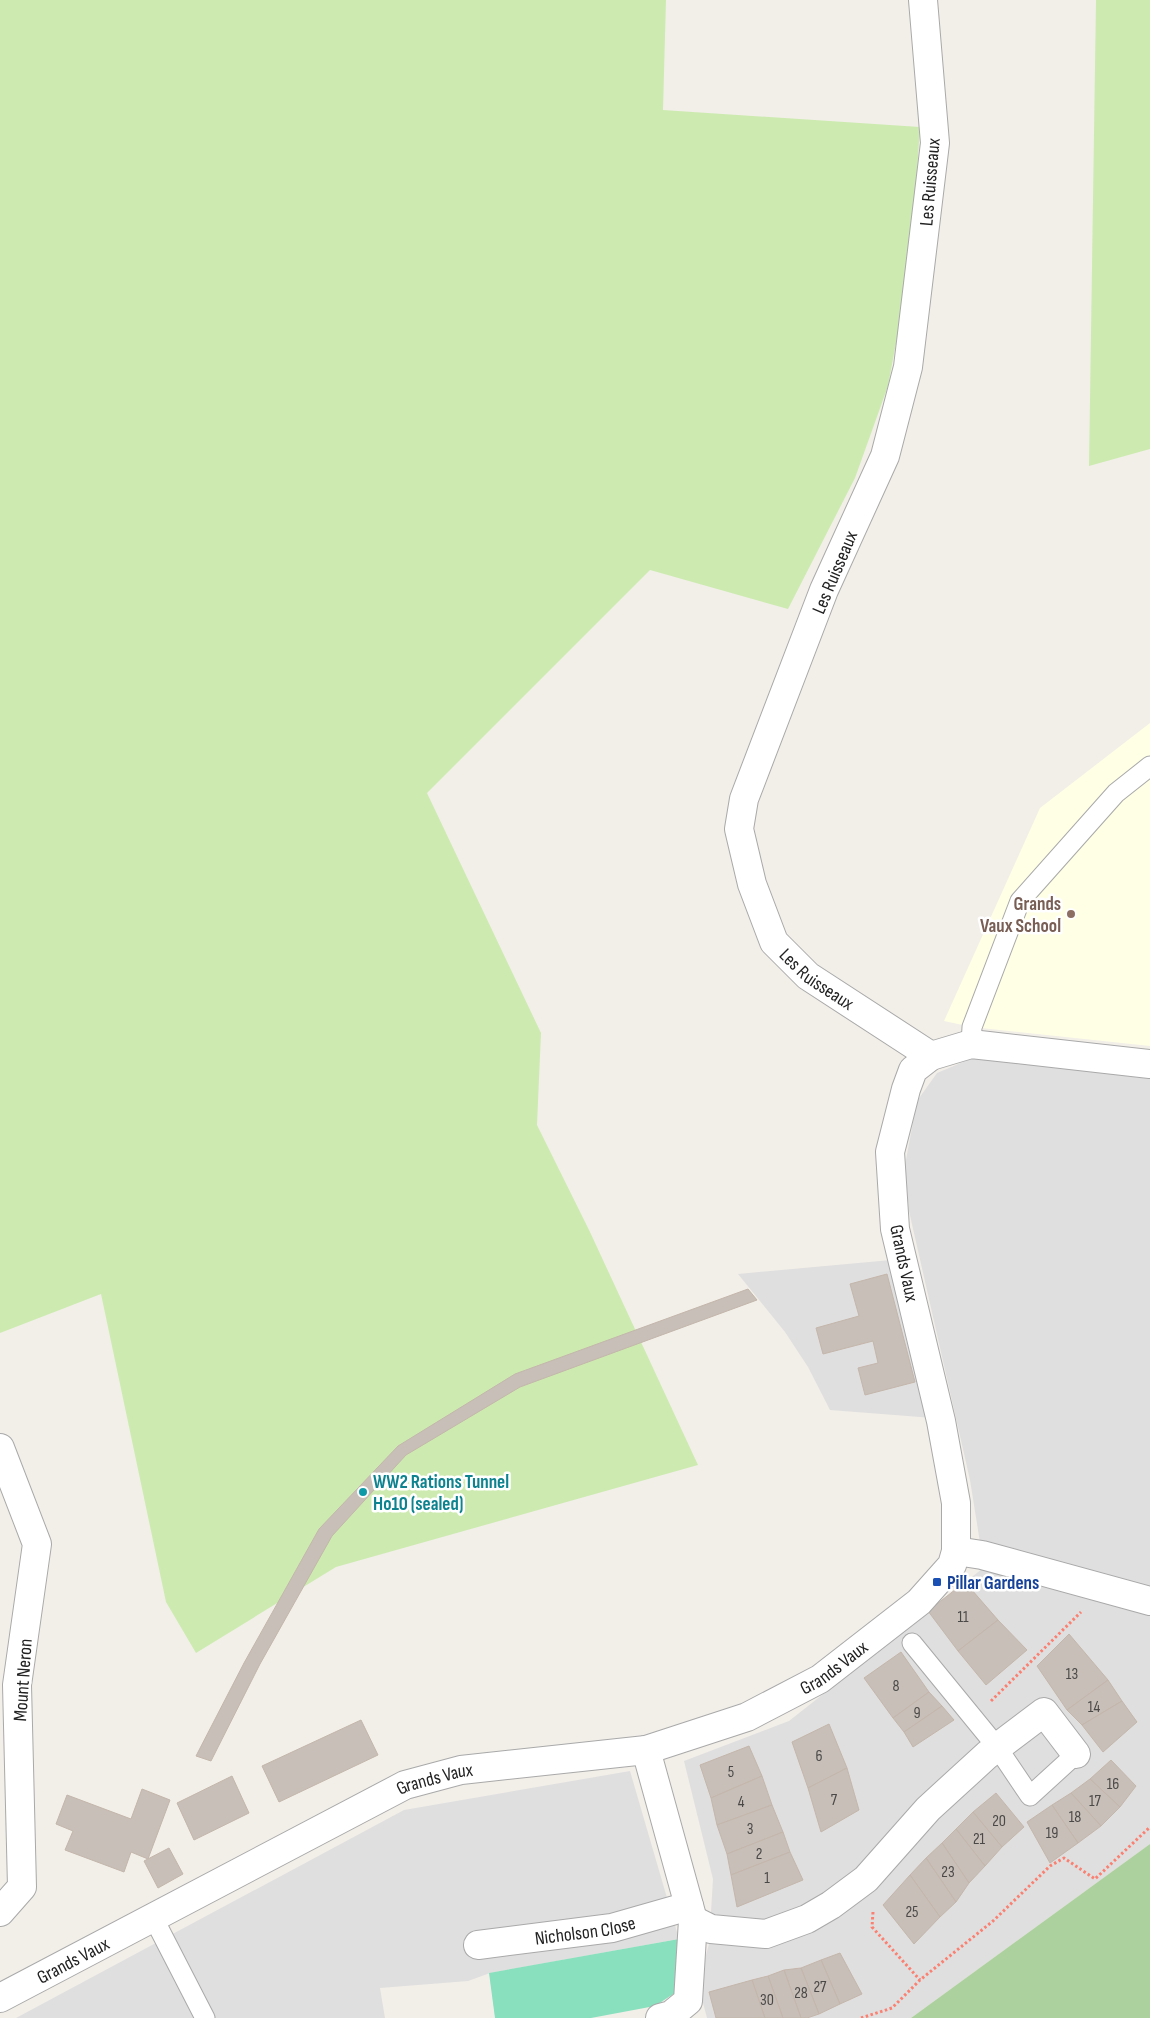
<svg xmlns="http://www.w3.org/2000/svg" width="1150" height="2018" viewBox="0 0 1150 2018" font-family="'Sofia Sans Condensed',sans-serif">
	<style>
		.residential { fill: #e0dfdf }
		.education { fill: #ffffe5 }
		.grass { fill: #cdebb0 }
		.forest { fill: #add19e }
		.pitch { fill: #88e0be }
		.building { fill: #c7bfb8; stroke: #c4b6ab }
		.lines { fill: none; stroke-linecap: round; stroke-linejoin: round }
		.service-casing { stroke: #a9a9a9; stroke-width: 21 }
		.minor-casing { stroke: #a9a9a9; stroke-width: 30 }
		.path { stroke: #fa8072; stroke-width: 3; stroke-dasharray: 2.5 2.5; stroke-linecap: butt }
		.service { stroke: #fff; stroke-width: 19 }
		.minor { stroke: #fff; stroke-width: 28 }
		.education-dot { fill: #8d6e63; stroke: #fff; stroke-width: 2 }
		.culture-dot { fill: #0f9aa8; stroke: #fff; stroke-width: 2 }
		.transit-dot { fill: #1a4fb4; stroke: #fff; stroke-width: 2 }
		.labels { text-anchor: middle; stroke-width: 5; stroke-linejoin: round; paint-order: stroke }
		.number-label { font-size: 16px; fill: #4b4948 }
		.street-label { font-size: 19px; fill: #222; stroke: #fff }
		.education-label { font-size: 19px; font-weight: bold; fill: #785e54; stroke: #fff; text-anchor: end }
		.culture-label { font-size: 19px; font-weight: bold; fill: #0d838f; stroke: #fff; text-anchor: start }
		.transit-label { font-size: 19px; font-weight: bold; fill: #164399; stroke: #fff; text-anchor: start }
	</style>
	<rect width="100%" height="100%" fill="#f2efe9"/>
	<g class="residential">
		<path d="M975,1057L1150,1079V1844L911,2018H707L698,1984L709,1944L713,1879L684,1761L789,1721L987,1565L982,1555L970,1480L909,1211L905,1165L917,1101L937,1073Z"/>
		<path d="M891,1260L933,1418L830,1410L808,1367L785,1332L738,1274Z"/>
		<path d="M630,1771L679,1939L490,1973L468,1981L380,1988L385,2018H16L404,1810Z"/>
	</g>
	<path class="education" d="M1150,723V1046L972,1027L944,1021L1040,808Z"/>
	<g class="grass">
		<path d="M0,0H666L663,110L920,127L911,263L888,386L855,478L788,609L650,570L427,793L541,1033L537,1125L590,1232L698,1465L336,1567L196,1653L166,1602L101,1294L0,1333Z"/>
		<path d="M1096,0H1150V449L1089,466Z"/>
	</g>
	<path class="forest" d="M1150,1844V2018H911Z"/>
	<path class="pitch" d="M679,1939L681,1989L655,2006L591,2018H495L489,1973Z"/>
	<g class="building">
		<path d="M887,1274L915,1382L865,1395L858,1368L878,1363L873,1341L823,1354L816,1328L859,1316L850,1284Z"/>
		<path d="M748,1289L757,1300L520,1387L406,1455L332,1536L260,1664L211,1761L196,1756L244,1663L319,1529L398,1446L515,1374Z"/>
		<path d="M965,1582L998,1620L958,1651L928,1611Z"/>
		<path d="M998,1620L1027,1650L986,1685L958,1651Z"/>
		<path d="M1069,1634L1108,1680L1067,1710L1037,1666Z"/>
		<path d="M901,1652L929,1692L893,1718L864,1678Z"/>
		<path d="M1108,1680L1122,1701L1082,1725L1067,1710Z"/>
		<path d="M929,1692L942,1706L904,1732L893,1718Z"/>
		<path d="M1122,1701L1137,1722L1103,1752L1082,1725Z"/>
		<path d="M942,1706L954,1720L913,1747L904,1732Z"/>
		<path d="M361,1720L378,1755L279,1802L262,1766Z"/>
		<path d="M829,1724L847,1768L808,1788L792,1742Z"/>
		<path d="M749,1746L762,1776L711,1798L700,1765Z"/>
		<path d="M1111,1760L1136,1786L1120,1807L1090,1779Z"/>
		<path d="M847,1768L859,1810L821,1832L808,1788Z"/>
		<path d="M232,1776L249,1813L194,1840L177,1803Z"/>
		<path d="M762,1776L772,1805L717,1825L711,1798Z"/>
		<path d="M1090,1779L1120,1807L1101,1826L1071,1793Z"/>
		<path d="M142,1789L170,1800L148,1859L131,1852L124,1872L65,1850L73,1831L56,1824L67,1795L131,1819Z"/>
		<path d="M996,1793L1024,1827L1002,1847L973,1812Z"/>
		<path d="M1071,1793L1101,1826L1078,1843L1052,1805Z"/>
		<path d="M772,1805L783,1832L727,1854L717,1825Z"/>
		<path d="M1052,1805L1078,1843L1050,1863L1027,1822Z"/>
		<path d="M973,1812L1002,1847L985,1866L956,1829Z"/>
		<path d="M956,1829L985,1866L969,1883L942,1843Z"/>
		<path d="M783,1832L790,1852L731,1875L727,1854Z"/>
		<path d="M942,1843L969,1883L956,1902L926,1858Z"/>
		<path d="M169,1848L183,1874L158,1888L144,1861Z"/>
		<path d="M790,1852L803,1880L737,1907L731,1875Z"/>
		<path d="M926,1858L956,1902L940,1917L910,1875Z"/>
		<path d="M910,1875L940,1917L914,1944L883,1905Z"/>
		<path d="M840,1953L862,1994L840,2004L821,1960Z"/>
		<path d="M821,1960L840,2004L819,2014L801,1968Z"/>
		<path d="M801,1968L819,2014L807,2018H801L784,1970Z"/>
		<path d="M784,1970L801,2018H783L768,1976Z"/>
		<path d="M768,1976L783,2018H765L752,1980Z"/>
		<path d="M752,1980L765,2018H716L709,1992Z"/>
	</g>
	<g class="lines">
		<g class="service-casing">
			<g id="service">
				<path d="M971,1044L972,1027L1020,901L1116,793L1150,766"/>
				<path d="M912,1643L997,1747L1030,1796L1076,1754"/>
				<path d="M153,1917L205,2018"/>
			</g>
		</g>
		<g class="minor-casing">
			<g id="minor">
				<path id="s1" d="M923,0L935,143L908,367L885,456L824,590L744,799L739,829L752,884L774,942L808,976L931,1056"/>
				<path d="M0,1448L37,1544L17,1685L22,1887L0,1912"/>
				<path d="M956,1551L982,1555L1150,1601"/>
				<path d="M646,1750L693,1920L688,2001L671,2015L660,2018"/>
				<path d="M693,1920L711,1929L766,1934L807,1919L831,1905L866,1879L928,1809L987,1755L1044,1712L1076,1754"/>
				<path id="s2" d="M478,1945L612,1928L689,1906"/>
				<path id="s3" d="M0,1998L405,1785L461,1770L646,1750L747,1717L820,1679L919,1602L952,1565L956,1551V1503L941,1421L895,1229L890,1152L906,1089L913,1070L931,1056L971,1044L1150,1064"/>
			</g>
		</g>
		<g class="path">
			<path d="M991,1701L1081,1612"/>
			<path d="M873,1912L872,1927L920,1980"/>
			<path d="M861,2018L892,2008L920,1980L993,1921L1050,1866L1064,1858L1095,1879L1150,1827"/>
		</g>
		<use href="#service" class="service"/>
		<use href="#minor" class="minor"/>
	</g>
	<circle class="education-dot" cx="1071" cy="914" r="5"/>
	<circle class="culture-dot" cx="363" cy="1492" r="5"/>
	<rect class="transit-dot" x="932" y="1577" width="10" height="10" rx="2.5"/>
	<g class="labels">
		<g class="number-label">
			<text x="963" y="1622">11</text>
			<text x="1072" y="1679">13</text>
			<text x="896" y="1691">8</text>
			<text x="1094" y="1712">14</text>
			<text x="917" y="1718">9</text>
			<text x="819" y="1761">6</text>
			<text x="731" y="1777">5</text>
			<text x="1113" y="1789">16</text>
			<text x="834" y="1805">7</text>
			<text x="1095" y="1806">17</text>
			<text x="741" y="1807">4</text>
			<text x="1075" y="1822">18</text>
			<text x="999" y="1826">20</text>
			<text x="750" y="1834">3</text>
			<text x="1052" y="1838">19</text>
			<text x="979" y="1844">21</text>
			<text x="759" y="1859">2</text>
			<text x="948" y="1877">23</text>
			<text x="767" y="1883">1</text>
			<text x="912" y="1917">25</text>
			<text x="820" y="1992">27</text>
			<text x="801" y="1998">28</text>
			<text x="767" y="2005">30</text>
		</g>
		<g class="street-label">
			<text transform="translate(929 182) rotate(-85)" y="7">Les Ruisseaux</text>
			<text transform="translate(834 572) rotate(-67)" y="7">Les Ruisseaux</text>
			<text dy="7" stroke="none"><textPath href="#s1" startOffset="1038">Les Ruisseaux</textPath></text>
			<text transform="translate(905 1263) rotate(78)" y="7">Grands Vaux</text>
			<text dy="7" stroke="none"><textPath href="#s3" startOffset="908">Grands Vaux</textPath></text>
			<text transform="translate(22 1680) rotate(-86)" y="7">Mount Neron</text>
			<text dy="7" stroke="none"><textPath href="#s3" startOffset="488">Grands Vaux</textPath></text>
			<text dy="7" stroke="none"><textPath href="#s2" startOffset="108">Nicholson Close</textPath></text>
			<text dy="7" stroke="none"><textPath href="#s3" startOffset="82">Grands Vaux</textPath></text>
		</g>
		<g class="education-label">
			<text x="1061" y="910">Grands<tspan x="1061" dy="22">Vaux School</tspan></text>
		</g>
		<g class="culture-label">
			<text x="373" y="1488">WW2 Rations Tunnel<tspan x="373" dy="22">Ho10 (sealed)</tspan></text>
		</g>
		<g class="transit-label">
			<text x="947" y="1589">Pillar Gardens</text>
		</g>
	</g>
</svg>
